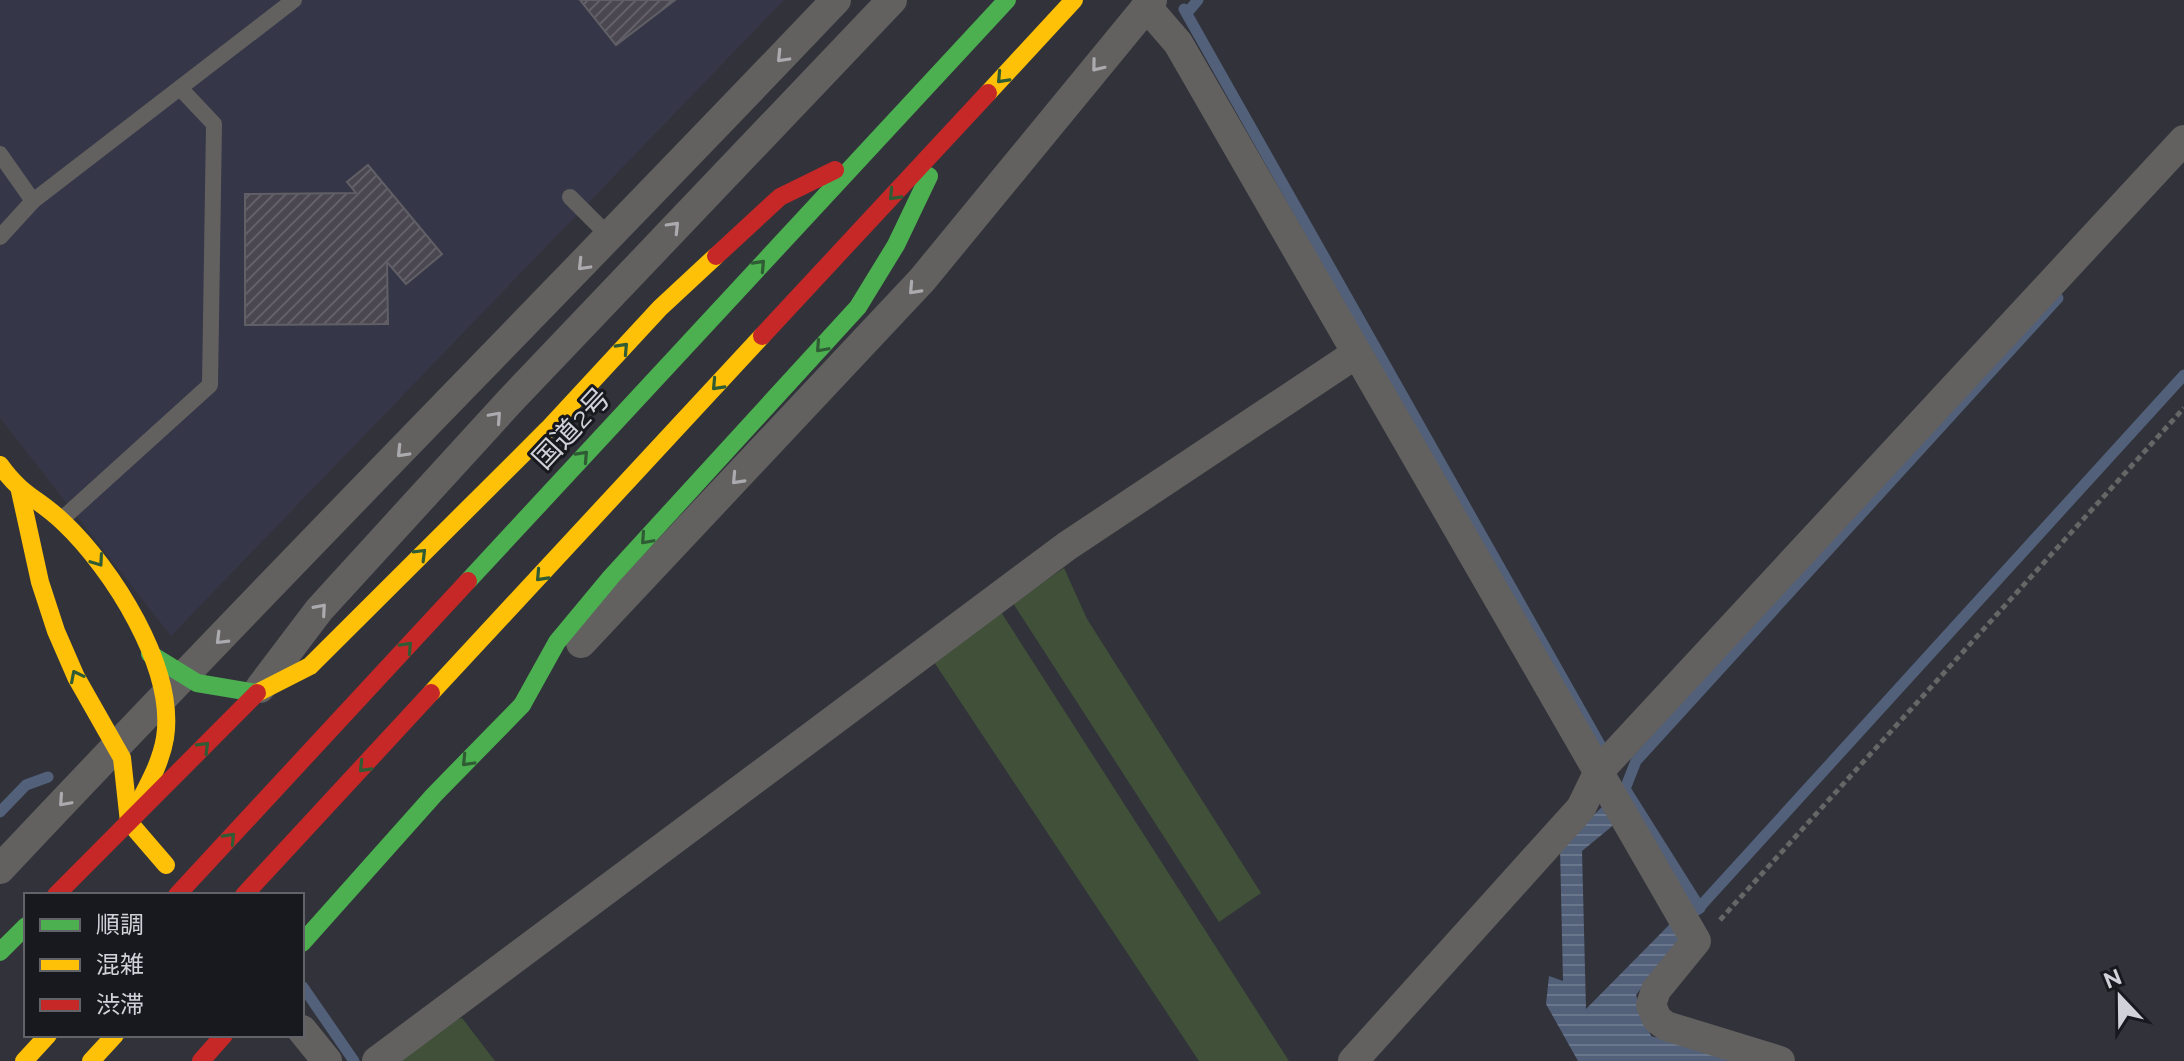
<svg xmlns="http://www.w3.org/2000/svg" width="2184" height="1061" viewBox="0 0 2184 1061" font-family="Raleway,'Noto Sans JP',sans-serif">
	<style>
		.built { fill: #353647 }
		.grass { fill: #405039 }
		.water { fill: url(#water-rules) }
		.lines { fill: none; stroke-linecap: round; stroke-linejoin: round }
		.stream { stroke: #52607a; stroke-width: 11 }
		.building { fill: url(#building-hatch); stroke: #605f65; stroke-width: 2 }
		.path { stroke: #666667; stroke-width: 5; stroke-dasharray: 6 4; stroke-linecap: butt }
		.lane { stroke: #626160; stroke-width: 16 }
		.street { stroke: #626160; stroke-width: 30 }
		.fast { stroke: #4caf50; stroke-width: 18 }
		.slow { stroke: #ffc107; stroke-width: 18 }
		.jam { stroke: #c62828; stroke-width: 18 }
		.oneway { stroke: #aaaaaf }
		.oneway2 { stroke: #2f5c34 }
		.labels { text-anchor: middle; stroke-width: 6; stroke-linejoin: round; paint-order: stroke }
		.street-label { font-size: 28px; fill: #d0d1d9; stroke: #18191e }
	</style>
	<defs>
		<pattern id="water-rules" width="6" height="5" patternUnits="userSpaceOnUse" patternTransform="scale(2)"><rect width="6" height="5" fill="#52607a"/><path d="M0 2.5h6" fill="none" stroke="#6a768c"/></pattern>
		<pattern id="building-hatch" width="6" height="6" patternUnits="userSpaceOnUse" patternTransform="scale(2)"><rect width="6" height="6" fill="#4a4751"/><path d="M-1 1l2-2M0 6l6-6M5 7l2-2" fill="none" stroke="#636069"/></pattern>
	</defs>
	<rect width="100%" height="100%" fill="#32333a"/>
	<path class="built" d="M0,0H784L171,636L0,418Z"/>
	<g class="grass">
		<path d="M1064,568L1087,619L1261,893L1219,922L1013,603Z"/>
		<path d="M1001,612L1289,1061H1199L934,662Z"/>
		<path d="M462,1018L495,1061H401L453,1021Z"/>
	</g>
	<path class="water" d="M1605,804L1616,823L1582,851L1586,1009L1672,922L1681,937L1636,995L1651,1036L1732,1061H1578L1546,1004L1549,976L1563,981L1560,848Z"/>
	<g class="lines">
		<g class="stream">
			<path d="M1184,9L1607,757"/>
			<path d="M1187,13L1198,0"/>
			<path d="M0,812L26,785L48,777"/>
			<path d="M1700,908L1625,789L1636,761L2058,298"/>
			<path d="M1697,910L2184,375"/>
			<path d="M303,987L354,1061"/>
		</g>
	</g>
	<g class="building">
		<path d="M580,0H675L616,45Z"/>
		<path d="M368,165L442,254L406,284L387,262L388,324L245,325V194L356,193L347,182Z"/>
	</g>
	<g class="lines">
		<path class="path" d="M1720,920L2184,408"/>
		<g class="lane">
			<path d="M0,154L33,201"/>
			<path d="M570,197L610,237"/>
			<path d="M0,237L33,201L294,0"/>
			<path d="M62,519L210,385L214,124L180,88"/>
		</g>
		<g class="street">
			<path d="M1146,6L1178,43L1696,941L1656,990L1651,1005L1657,1019L1666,1026L1780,1061"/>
			<path d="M581,643L922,280L1152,0"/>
			<path d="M260,688L319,610L509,402L892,0"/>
			<path d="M0,869C275,576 559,291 836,0"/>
			<path d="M302,1030L327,1061"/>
			<path d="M377,1061L1067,546L1357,353"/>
			<path d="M1353,1061L1581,808L1599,771L2184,140"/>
		</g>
		<g class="fast">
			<path d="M468,581L1007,0"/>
			<path d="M150,654L197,683L257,693"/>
			<path d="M522,705L557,642L611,577L858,307L896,245L929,176"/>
			<path d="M302,943L434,795L522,705"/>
			<path d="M0,952L26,926"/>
		</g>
		<g class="slow">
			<path d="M988,93L1074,0"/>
			<path d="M0,465C23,497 38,498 63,522C112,568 176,668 165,738C160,768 142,795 129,822"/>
			<path d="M20,491L40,582L56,631L76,677L122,758L129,822L166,865"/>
			<path d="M257,693L310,666L548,429L660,308L716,256"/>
			<path d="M431,693L762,336"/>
			<path d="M24,1061L48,1035"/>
			<path d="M91,1061L115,1035"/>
		</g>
		<g class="jam">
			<path d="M716,256L780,197L835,170"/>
			<path d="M762,336L988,93"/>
			<path d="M56,895L257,693"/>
			<path d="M177,895L468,581"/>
			<path d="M244,895L431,693"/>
			<path d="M201,1061L224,1035"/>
		</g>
	</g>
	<defs><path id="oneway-chevron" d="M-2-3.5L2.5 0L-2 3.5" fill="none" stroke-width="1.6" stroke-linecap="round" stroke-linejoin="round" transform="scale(2)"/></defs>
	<g class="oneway">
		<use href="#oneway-chevron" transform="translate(782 57) rotate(134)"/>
		<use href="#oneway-chevron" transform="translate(1097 66) rotate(129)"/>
		<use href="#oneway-chevron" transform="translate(674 227) rotate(-46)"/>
		<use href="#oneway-chevron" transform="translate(583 265) rotate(134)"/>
		<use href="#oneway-chevron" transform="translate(914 289) rotate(133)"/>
		<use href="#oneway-chevron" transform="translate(496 417) rotate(-48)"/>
		<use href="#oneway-chevron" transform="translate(402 452) rotate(134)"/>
		<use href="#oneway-chevron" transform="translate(737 479) rotate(133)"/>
		<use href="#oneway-chevron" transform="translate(321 609) rotate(-49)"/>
		<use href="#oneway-chevron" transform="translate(221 639) rotate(135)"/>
		<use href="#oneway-chevron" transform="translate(64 801) rotate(132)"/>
	</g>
	<g class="oneway2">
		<use href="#oneway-chevron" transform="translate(1002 78) rotate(133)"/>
		<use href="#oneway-chevron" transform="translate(894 195) rotate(133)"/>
		<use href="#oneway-chevron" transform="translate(760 265) rotate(-47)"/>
		<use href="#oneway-chevron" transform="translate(821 347) rotate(132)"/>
		<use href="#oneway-chevron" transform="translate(623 348) rotate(-47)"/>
		<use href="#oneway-chevron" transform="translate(717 385) rotate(133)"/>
		<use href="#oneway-chevron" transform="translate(583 456) rotate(-47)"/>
		<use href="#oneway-chevron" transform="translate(646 539) rotate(132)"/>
		<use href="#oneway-chevron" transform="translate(421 554) rotate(-45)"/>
		<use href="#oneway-chevron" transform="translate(98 561) rotate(55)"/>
		<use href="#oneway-chevron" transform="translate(541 576) rotate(133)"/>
		<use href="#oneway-chevron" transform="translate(407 647) rotate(-47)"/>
		<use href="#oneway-chevron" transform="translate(76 676) rotate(-117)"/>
		<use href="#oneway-chevron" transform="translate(204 747) rotate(-45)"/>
		<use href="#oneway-chevron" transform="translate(467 761) rotate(134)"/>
		<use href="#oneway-chevron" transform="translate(364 767) rotate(133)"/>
		<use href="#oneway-chevron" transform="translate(230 838) rotate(-47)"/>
	</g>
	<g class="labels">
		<g class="street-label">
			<text transform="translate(571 428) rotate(-47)" y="10">国道2号</text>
		</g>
	</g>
	<rect x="24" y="893" width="280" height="144" fill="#18191e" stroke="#626369" stroke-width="2"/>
	<rect x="40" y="919" width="40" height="12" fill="#4caf50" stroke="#626369" stroke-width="2"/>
	<text x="96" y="933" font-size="24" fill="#d0d1d9">順調</text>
	<rect x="40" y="959" width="40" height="12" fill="#ffc107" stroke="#626369" stroke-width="2"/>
	<text x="96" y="973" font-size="24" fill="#d0d1d9">混雑</text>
	<rect x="40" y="999" width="40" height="12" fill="#c62828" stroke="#626369" stroke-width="2"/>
	<text x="96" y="1013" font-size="24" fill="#d0d1d9">渋滞</text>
	<g transform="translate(2120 997) rotate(338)" stroke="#18191e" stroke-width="6" paint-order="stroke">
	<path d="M0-6L14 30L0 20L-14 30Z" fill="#d0d1d9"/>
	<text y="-12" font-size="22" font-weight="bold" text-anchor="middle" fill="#d0d1d9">N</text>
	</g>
</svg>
